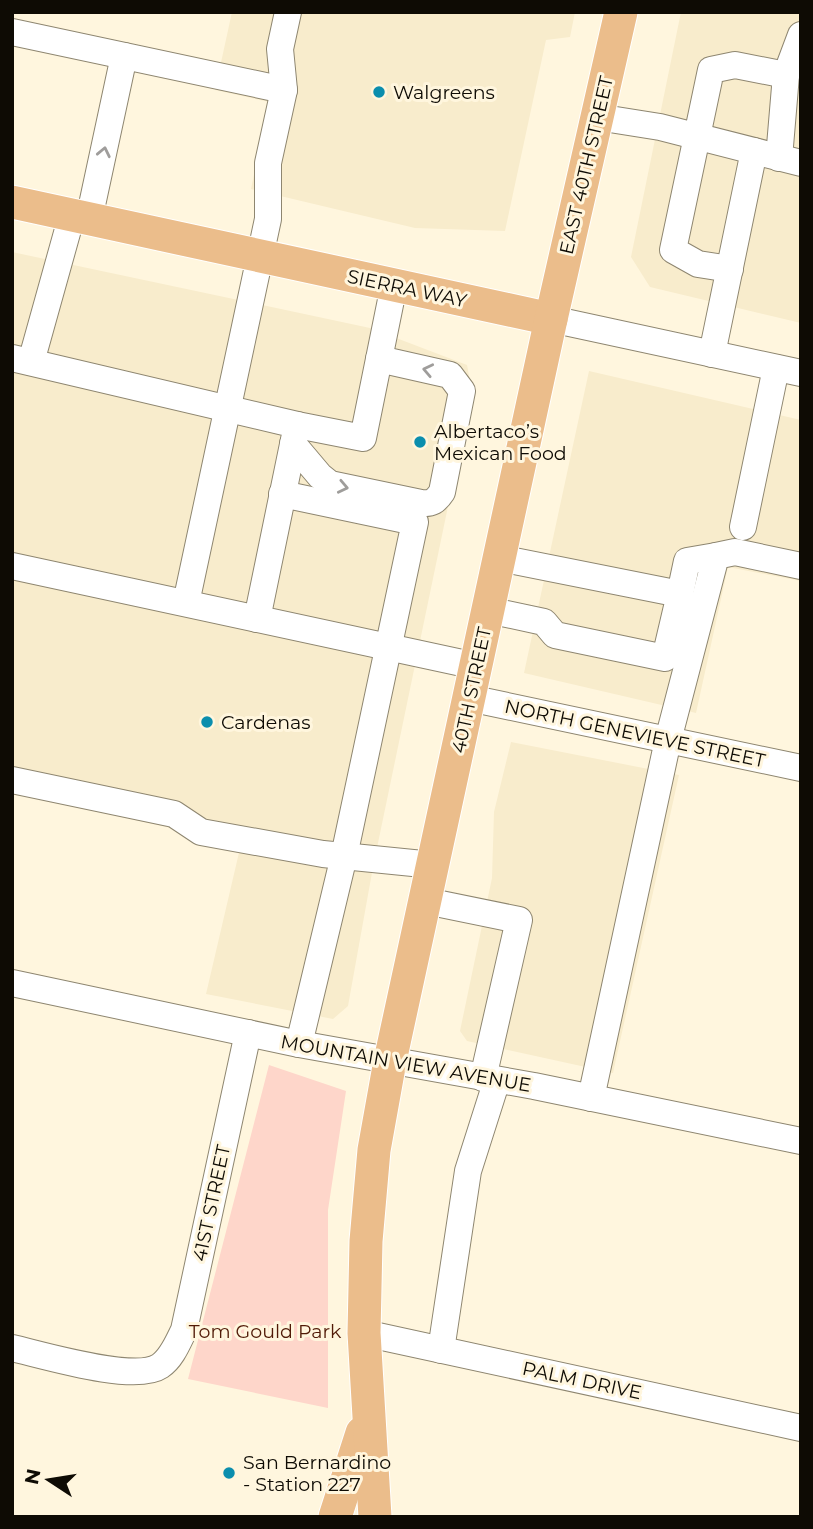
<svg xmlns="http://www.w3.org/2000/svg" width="813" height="1529" viewBox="0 0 813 1529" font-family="Montserrat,sans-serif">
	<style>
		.built { fill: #f8eccc }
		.green { fill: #fed6ca }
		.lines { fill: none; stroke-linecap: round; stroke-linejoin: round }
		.minor-casing { stroke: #8e8670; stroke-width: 28 }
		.major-casing { stroke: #fff; stroke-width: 35 }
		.minor { stroke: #fff; stroke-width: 26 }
		.major { stroke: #ebbd8b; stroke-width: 33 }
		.oneway { stroke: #9f9d9b }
		.poi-dot { fill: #0b8ead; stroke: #fff6de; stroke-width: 2.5 }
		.labels { text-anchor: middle; stroke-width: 6; stroke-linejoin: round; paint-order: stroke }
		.poi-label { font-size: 19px; fill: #0e0b04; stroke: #fff6de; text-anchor: start }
		.street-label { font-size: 19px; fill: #0e0b04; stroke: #fff6de }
		.park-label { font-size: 19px; fill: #511a07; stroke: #fff6de }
	</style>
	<rect width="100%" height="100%" fill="#fff6de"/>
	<g class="built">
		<path d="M232,12H575L570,37L546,40L505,231L415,228L251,189L269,102L215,90Z"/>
		<path d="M681,12H801V323L650,287L631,257Z"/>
		<path d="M12,252L370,328L467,365L472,391L373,867L348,1006L333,1019L206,994L241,844L12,792Z"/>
		<path d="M589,371L801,420V581L728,567L696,713L524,673Z"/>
		<path d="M511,742L679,775L613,1073L467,1041L460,1031L492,878L494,812Z"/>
	</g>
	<path class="green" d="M269,1065L346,1091L328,1210V1408L188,1379Z"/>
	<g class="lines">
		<g class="minor-casing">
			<g id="minor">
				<path d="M12,32L284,90"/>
				<path d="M786,75L801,35"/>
				<path d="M597,117L660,127L801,163"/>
				<path d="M89,219L124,56"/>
				<path d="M730,269L698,264L673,250L711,70L735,65L786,75L779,158"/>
				<path d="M551,319L801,373"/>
				<path d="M712,354L754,151"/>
				<path d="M12,358L297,425L257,619"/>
				<path d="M31,362L72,215"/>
				<path d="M297,425L363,438L394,285"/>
				<path d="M293,444L320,476L330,484L421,503C432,504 436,501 442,492L462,391L450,375L379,359"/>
				<path d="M282,494L415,522L344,856L299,1044"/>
				<path d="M743,527L776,368"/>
				<path d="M12,566L476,666"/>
				<path d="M680,594L687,561L716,556"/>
				<path d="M186,603L268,219V163L284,90L280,49L288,12"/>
				<path d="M488,610L544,622L555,635L665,658L680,594L499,558"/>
				<path d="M469,698L801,768"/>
				<path d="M12,780L174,814L201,832L323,854L433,865"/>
				<path d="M426,901L519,920L483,1078"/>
				<path d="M12,983L299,1044L534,1086L801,1141"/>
				<path d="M591,1098L668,740L716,556L735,552L801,566"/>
				<path d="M364,1333L801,1428"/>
				<path d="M12,1348C43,1355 135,1383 160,1366C172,1358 178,1342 184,1330L248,1033"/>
				<path d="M441,1350L468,1171L497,1080"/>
			</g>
		</g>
		<g class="major-casing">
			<g id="major">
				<path d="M12,202L551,319"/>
				<path d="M335,1517L362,1433"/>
				<path d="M375,1517L364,1333L366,1241L374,1150L390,1061L551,319L621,12"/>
			</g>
		</g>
		<use href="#minor" class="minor"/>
		<use href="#major" class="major"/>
	</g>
	<defs><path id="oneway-chevron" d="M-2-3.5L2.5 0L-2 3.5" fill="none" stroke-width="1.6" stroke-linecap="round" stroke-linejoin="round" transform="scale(1.75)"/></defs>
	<g class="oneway">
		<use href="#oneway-chevron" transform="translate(104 152) rotate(-78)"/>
		<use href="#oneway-chevron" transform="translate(428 370) rotate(-168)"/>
		<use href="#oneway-chevron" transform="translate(343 487) rotate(12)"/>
	</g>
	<g class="poi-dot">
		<circle cx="379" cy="92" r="7"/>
		<circle cx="420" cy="442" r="7"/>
		<circle cx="207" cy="722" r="7"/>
		<circle cx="229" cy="1473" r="7"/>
	</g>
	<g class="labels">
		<g class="poi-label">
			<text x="393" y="99">Walgreens</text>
			<text x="434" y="438">Albertaco’s<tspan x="434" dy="22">Mexican Food</tspan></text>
			<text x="221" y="729">Cardenas</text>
			<text x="243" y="1469">San Bernardino<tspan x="243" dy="22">- Station 227</tspan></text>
		</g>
		<g class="street-label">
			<text transform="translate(586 165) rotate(-77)" y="7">EAST 40TH STREET</text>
			<text transform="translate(407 288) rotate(12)" y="7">SIERRA WAY</text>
			<text transform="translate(471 690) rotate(-78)" y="7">40TH STREET</text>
			<text transform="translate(635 733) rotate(12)" y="7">NORTH GENEVIEVE STREET</text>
			<text transform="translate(406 1063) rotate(10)" y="7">MOUNTAIN VIEW AVENUE</text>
			<text transform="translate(211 1203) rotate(-78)" y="7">41ST STREET</text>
			<text transform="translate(582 1380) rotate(12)" y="7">PALM DRIVE</text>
		</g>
		<g class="park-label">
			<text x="265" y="1338">Tom Gould Park</text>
		</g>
	</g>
	<rect width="813" height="1529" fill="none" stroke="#0e0b04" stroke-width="28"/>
	<g transform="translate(49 1480) rotate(282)" stroke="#fff6de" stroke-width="5" paint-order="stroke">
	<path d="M0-5L12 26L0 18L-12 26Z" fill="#0e0b04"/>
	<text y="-10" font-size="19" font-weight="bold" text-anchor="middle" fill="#0e0b04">N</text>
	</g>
</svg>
